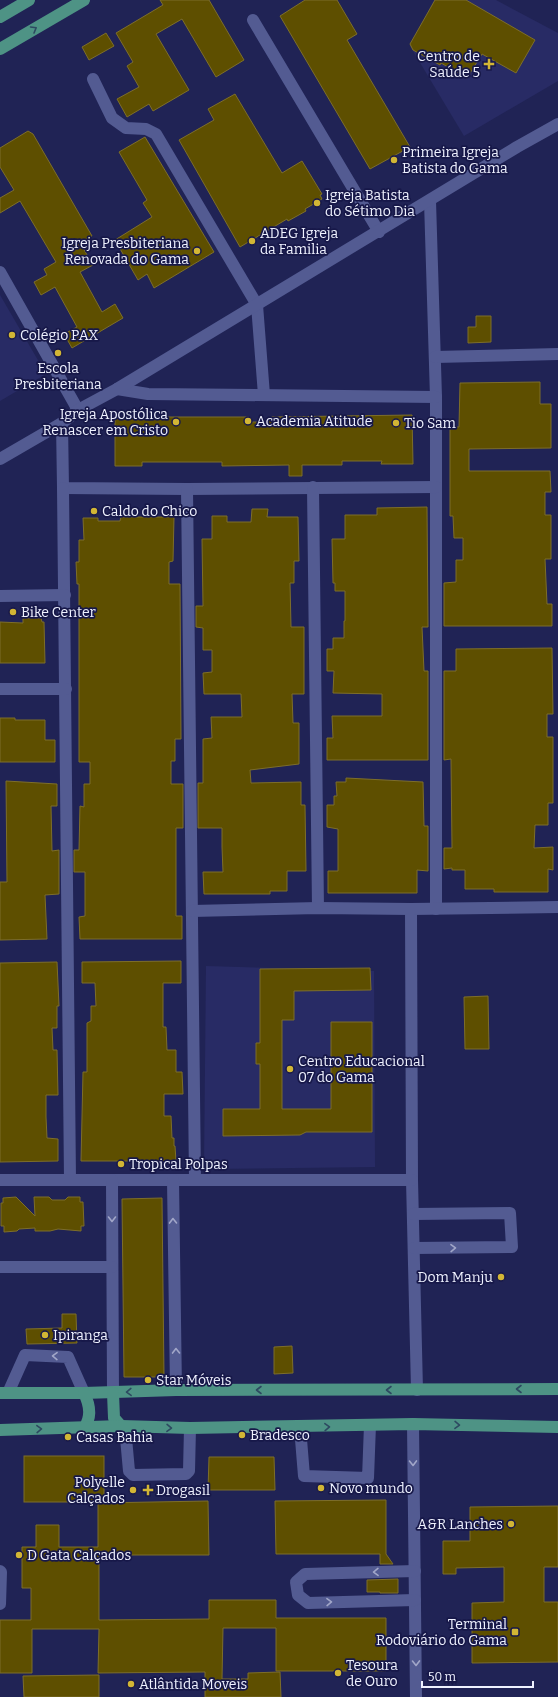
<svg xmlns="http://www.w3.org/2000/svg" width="558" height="1697" viewBox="0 0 558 1697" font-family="Bitter,serif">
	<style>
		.built { fill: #282b65 }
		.building { fill: #5e4f00; stroke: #7d6e2a }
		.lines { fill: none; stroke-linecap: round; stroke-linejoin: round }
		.minor { stroke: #535b92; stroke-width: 12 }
		.major { stroke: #4e9385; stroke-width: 12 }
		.oneway { stroke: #2d4961 }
		.oneway2 { stroke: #a1a6c8 }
		.poi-dot { fill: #d2b635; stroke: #171849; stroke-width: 1.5 }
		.labels { text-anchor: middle; stroke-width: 3.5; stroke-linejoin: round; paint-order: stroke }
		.poi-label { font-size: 14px; fill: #eff2ff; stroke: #171849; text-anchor: start }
	</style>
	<rect width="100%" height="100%" fill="#202355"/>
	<g class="built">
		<path d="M434,0H496L558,33V81L464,136L410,46Z"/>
		<path d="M0,295L46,374L0,401Z"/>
		<path d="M206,966L374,971L375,1167L204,1169Z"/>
	</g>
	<g class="building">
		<path d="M160,0H209L244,60L216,77L182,19L156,34L189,90L153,111L149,104L127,117L117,99L139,87L127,66L133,62L116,33L163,5Z"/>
		<path d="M305,0H337L357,34L347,40L410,147L370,169L280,16Z"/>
		<path d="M435,0H466L535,40L516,73L482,54L467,78L441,63L440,65L413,50L410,44Z"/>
		<path d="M106,33L114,46L89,60L82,47Z"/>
		<path d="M235,94L282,173L302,161L322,194L320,195L322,199L305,209L306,211L288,221L287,219L240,247L179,140L214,120L208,109Z"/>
		<path d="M28,131L33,134L92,236L80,243L93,265L80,272L102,312L115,304L123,318L72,348L64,334L77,327L55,287L41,295L34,282L47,275L44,269L56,262L20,201L0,213V198L14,190L0,167V148Z"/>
		<path d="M145,137L214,252L154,288L147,274L138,280L115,240L152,217L143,203L147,200L119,152Z"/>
		<path d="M476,316H491V342L468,343V327H476Z"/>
		<path d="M540,382V404H551V448L469,449V471H550L551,492H545V515H551V559H545L547,604H552V626H444V583L456,582V560H463V538H454L453,516H450V427H459L460,383Z"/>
		<path d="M412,415L413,464H381L382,461H342V465H302V476H289V465L222,466V462H142V466H115V417H249V422H264L272,417Z"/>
		<path d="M427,507L428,627H422L424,671H428V760H327V738H333L332,716H382V694L333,693L334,671H327V649H333V638H344V621H345V591H335V583H333L332,539H345V515H377V508Z"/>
		<path d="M252,509H268L267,517H298L299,561H294V583H290L291,627H304V694H292L293,723H299V764L250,770L251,783L301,782V805H305L306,871H287V891H270V894H204L203,872H223L222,847V828H198V783H203V739L212,738L211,717H242L241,694H204L203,673L212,672V650H203V628L196,627V606H203L202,539H212V516H227V522H251Z"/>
		<path d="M121,517H174L173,561L169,562V584H180L181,739H175V761H171V784H183V828H176V916H182V939H80L79,917L85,916V872H74V850H79L80,806L84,807V784H90V762H79V584H77L76,562H79V540H84L83,518H98V521H120Z"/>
		<path d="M23,618H41L42,622H44L45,663H0V622L23,623Z"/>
		<path d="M552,648L553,714H547V737H553V803H548V825H535L534,848L553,847V870L548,869V892H494V889H465V870H452V868L444,869V848H452L451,759L444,760V671H456V649Z"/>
		<path d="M0,718H15V720H45V740H55V762H0Z"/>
		<path d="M346,778L423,782L424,826H428V871L417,870V893H328V871H338V829L327,827V805H334V796H337L336,782H346Z"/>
		<path d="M6,781L57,784V806H51L52,851L59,850V894L45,895L47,939L0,940V882H7Z"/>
		<path d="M181,961V983H163V1027H166L167,1050H176V1072H182L183,1094H164V1116H171L172,1138H174V1146H175L176,1161H81L83,1072H87V1023L91,1021V1006H96L95,983H82V962Z"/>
		<path d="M57,962L59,1006H57V1028H52L53,1050H57L58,1095H46V1117L47,1138L58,1139V1161L0,1162V963Z"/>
		<path d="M370,968L371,990L294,991V1020H282V1109H331V1022H372V1132H306L300,1135L223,1136V1109H260V1064H256V1043H260V969Z"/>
		<path d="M488,996L489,1049H465L464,997Z"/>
		<path d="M16,1197L35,1216L34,1197H49L52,1200H65L68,1197H80V1202H83L84,1226H81V1231L58,1229L50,1231H35V1228L19,1229L17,1231L4,1232V1226H1V1203H3V1198Z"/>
		<path d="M162,1198L164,1377H124L122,1199Z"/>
		<path d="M62,1314H76L77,1343L27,1344L26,1329L62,1328Z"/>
		<path d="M292,1346L293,1373L274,1374V1347Z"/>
		<rect x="24" y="1456" width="80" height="46"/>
		<path d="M209,1457H274L275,1490H208Z"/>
		<path d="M386,1500V1554L393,1564H380V1554H276L275,1501Z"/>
		<path d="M208,1501L209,1555H99V1620L209,1619V1600H276V1618H386V1671H276V1628H223L222,1679H248V1673L280,1672L281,1697H205V1672L98,1673L99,1629H32V1673H0V1620H31V1588H22V1547H36V1525H59V1547H98V1503Z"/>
		<path d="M558,1506V1567H544V1602H558V1662L472,1663V1603L504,1602V1567L456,1568V1574H443V1541H470V1507Z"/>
		<path d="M398,1579V1593H380V1592H367V1580Z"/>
		<path d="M99,1675V1697H24L23,1676Z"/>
	</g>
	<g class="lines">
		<g class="minor">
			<path d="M253,20L379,232"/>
			<path d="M93,79L112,118L126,128L146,129L156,134L257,305L264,395"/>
			<path d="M430,201L436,397V909"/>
			<path d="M0,272L78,410"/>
			<path d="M435,357L558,354"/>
			<path d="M117,389L148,394L436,397"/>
			<path d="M62,423L63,488L187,489L436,487"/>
			<path d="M0,459L62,423L78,410L117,389L517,147L558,124"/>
			<path d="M313,487L318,908"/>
			<path d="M63,488L70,1180"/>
			<path d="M187,489L195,1179"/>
			<path d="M0,596L65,595"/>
			<path d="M0,689H66"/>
			<path d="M411,909L412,1180L417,1390"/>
			<path d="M192,911L318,908L411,909L558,907"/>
			<path d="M0,1180H412"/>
			<path d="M112,1180L113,1393"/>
			<path d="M173,1180L176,1390"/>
			<path d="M413,1214L510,1213L512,1247L414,1248"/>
			<path d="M0,1267H112"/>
			<path d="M8,1393L25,1355L68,1357L84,1393"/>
			<path d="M413,1424L416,1697"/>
			<path d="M125,1427L129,1471L133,1475L186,1474L189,1471L190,1428"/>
			<path d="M300,1427L304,1476L368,1478L370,1425"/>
			<path d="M0,1571L1,1572L0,1604"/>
			<path d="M415,1571L305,1574L296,1582L298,1595L308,1603L415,1600"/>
		</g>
		<g class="major">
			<path d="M0,17L29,0"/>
			<path d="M0,49L84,0"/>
			<path d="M0,1393H84L176,1390L558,1389"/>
			<path d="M84,1393C90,1405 92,1417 84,1428"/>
			<path d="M113,1393L114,1418L121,1426"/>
			<path d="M0,1430L121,1426L190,1428L413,1424L558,1427"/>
		</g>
	</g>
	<defs><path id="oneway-chevron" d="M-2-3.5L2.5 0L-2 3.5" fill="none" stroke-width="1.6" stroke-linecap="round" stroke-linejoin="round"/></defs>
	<g class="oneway">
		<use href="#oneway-chevron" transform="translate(34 29) rotate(-30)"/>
		<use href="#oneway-chevron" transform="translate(519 1389) rotate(180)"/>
		<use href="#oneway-chevron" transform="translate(259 1390) rotate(-180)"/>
		<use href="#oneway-chevron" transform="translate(389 1390) rotate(-180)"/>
		<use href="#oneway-chevron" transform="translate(129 1392) rotate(178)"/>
		<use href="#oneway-chevron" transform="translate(457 1425) rotate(1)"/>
		<use href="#oneway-chevron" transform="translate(327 1427) rotate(-2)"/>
		<use href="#oneway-chevron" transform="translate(169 1428) rotate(1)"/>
		<use href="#oneway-chevron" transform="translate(39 1429) rotate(-2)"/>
	</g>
	<g class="oneway2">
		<use href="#oneway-chevron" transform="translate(112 1219) rotate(90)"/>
		<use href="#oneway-chevron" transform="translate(173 1221) rotate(-91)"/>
		<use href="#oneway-chevron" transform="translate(453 1248) rotate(-1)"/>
		<use href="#oneway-chevron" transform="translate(176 1351) rotate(-91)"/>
		<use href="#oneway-chevron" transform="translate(55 1356) rotate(-179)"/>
		<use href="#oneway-chevron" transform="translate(413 1463) rotate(89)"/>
		<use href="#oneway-chevron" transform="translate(376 1572) rotate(179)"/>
		<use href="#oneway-chevron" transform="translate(329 1602) rotate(-1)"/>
		<use href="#oneway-chevron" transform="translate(416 1663) rotate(89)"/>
	</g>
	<g class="poi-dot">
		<path d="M487 58h4v4h4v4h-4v4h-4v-4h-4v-4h4z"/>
		<circle cx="394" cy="160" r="4"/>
		<circle cx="317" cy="203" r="4"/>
		<circle cx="252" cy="241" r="4"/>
		<circle cx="197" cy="251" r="4"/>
		<circle cx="12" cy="335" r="4"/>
		<circle cx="58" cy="353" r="4"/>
		<circle cx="248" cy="421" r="4"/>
		<circle cx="176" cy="422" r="4"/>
		<circle cx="396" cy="423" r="4"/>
		<circle cx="94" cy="511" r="4"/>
		<circle cx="13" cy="612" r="4"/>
		<circle cx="290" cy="1069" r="4"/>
		<circle cx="121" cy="1164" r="4"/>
		<circle cx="501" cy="1277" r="4"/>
		<circle cx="45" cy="1335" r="4"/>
		<circle cx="148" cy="1380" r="4"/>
		<circle cx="242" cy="1435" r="4"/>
		<circle cx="68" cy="1437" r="4"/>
		<circle cx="321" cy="1488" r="4"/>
		<circle cx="133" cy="1490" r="4"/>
		<path d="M146 1484h4v4h4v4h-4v4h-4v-4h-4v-4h4z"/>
		<circle cx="511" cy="1524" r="4"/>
		<circle cx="19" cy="1555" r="4"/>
		<rect x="511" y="1628" width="8" height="8" rx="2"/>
		<circle cx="338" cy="1673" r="4"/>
		<circle cx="131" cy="1684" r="4"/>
	</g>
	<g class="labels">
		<g class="poi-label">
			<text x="480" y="61" text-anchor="end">Centro de<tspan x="480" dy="16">Saúde 5</tspan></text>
			<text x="402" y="157">Primeira Igreja<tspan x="402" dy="16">Batista do Gama</tspan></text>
			<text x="325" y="200">Igreja Batista<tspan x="325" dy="16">do Sétimo Dia</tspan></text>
			<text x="260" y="238">ADEG Igreja<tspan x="260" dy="16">da Familia</tspan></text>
			<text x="189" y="248" text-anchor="end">Igreja Presbiteriana<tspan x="189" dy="16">Renovada do Gama</tspan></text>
			<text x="20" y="340">Colégio PAX</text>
			<text x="58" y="373" text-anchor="middle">Escola<tspan x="58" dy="16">Presbiteriana</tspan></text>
			<text x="168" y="419" text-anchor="end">Igreja Apostólica<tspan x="168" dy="16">Renascer em Cristo</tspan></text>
			<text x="256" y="426">Academia Atitude</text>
			<text x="404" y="428">Tio Sam</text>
			<text x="102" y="516">Caldo do Chico</text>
			<text x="21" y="617">Bike Center</text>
			<text x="298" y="1066">Centro Educacional<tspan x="298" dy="16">07 do Gama</tspan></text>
			<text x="129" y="1169">Tropical Polpas</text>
			<text x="493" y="1282" text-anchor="end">Dom Manju</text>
			<text x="53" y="1340">Ipiranga</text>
			<text x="156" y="1385">Star Móveis</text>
			<text x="250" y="1440">Bradesco</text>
			<text x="76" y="1442">Casas Bahia</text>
			<text x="125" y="1487" text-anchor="end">Polyelle<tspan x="125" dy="16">Calçados</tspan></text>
			<text x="329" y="1493">Novo mundo</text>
			<text x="156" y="1495">Drogasil</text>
			<text x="503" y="1529" text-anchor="end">A&amp;R Lanches</text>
			<text x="27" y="1560">D Gata Calçados</text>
			<text x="507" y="1629" text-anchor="end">Terminal<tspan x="507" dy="16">Rodoviário do Gama</tspan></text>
			<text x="346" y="1670">Tesoura<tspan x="346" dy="16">de Ouro</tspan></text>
			<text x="139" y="1689">Atlântida Moveis</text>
		</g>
	</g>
	<path d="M422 1681v6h111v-6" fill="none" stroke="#eff2ff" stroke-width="2"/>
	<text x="428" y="1681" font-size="12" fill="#eff2ff" stroke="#171849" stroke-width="3" paint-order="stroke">50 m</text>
</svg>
